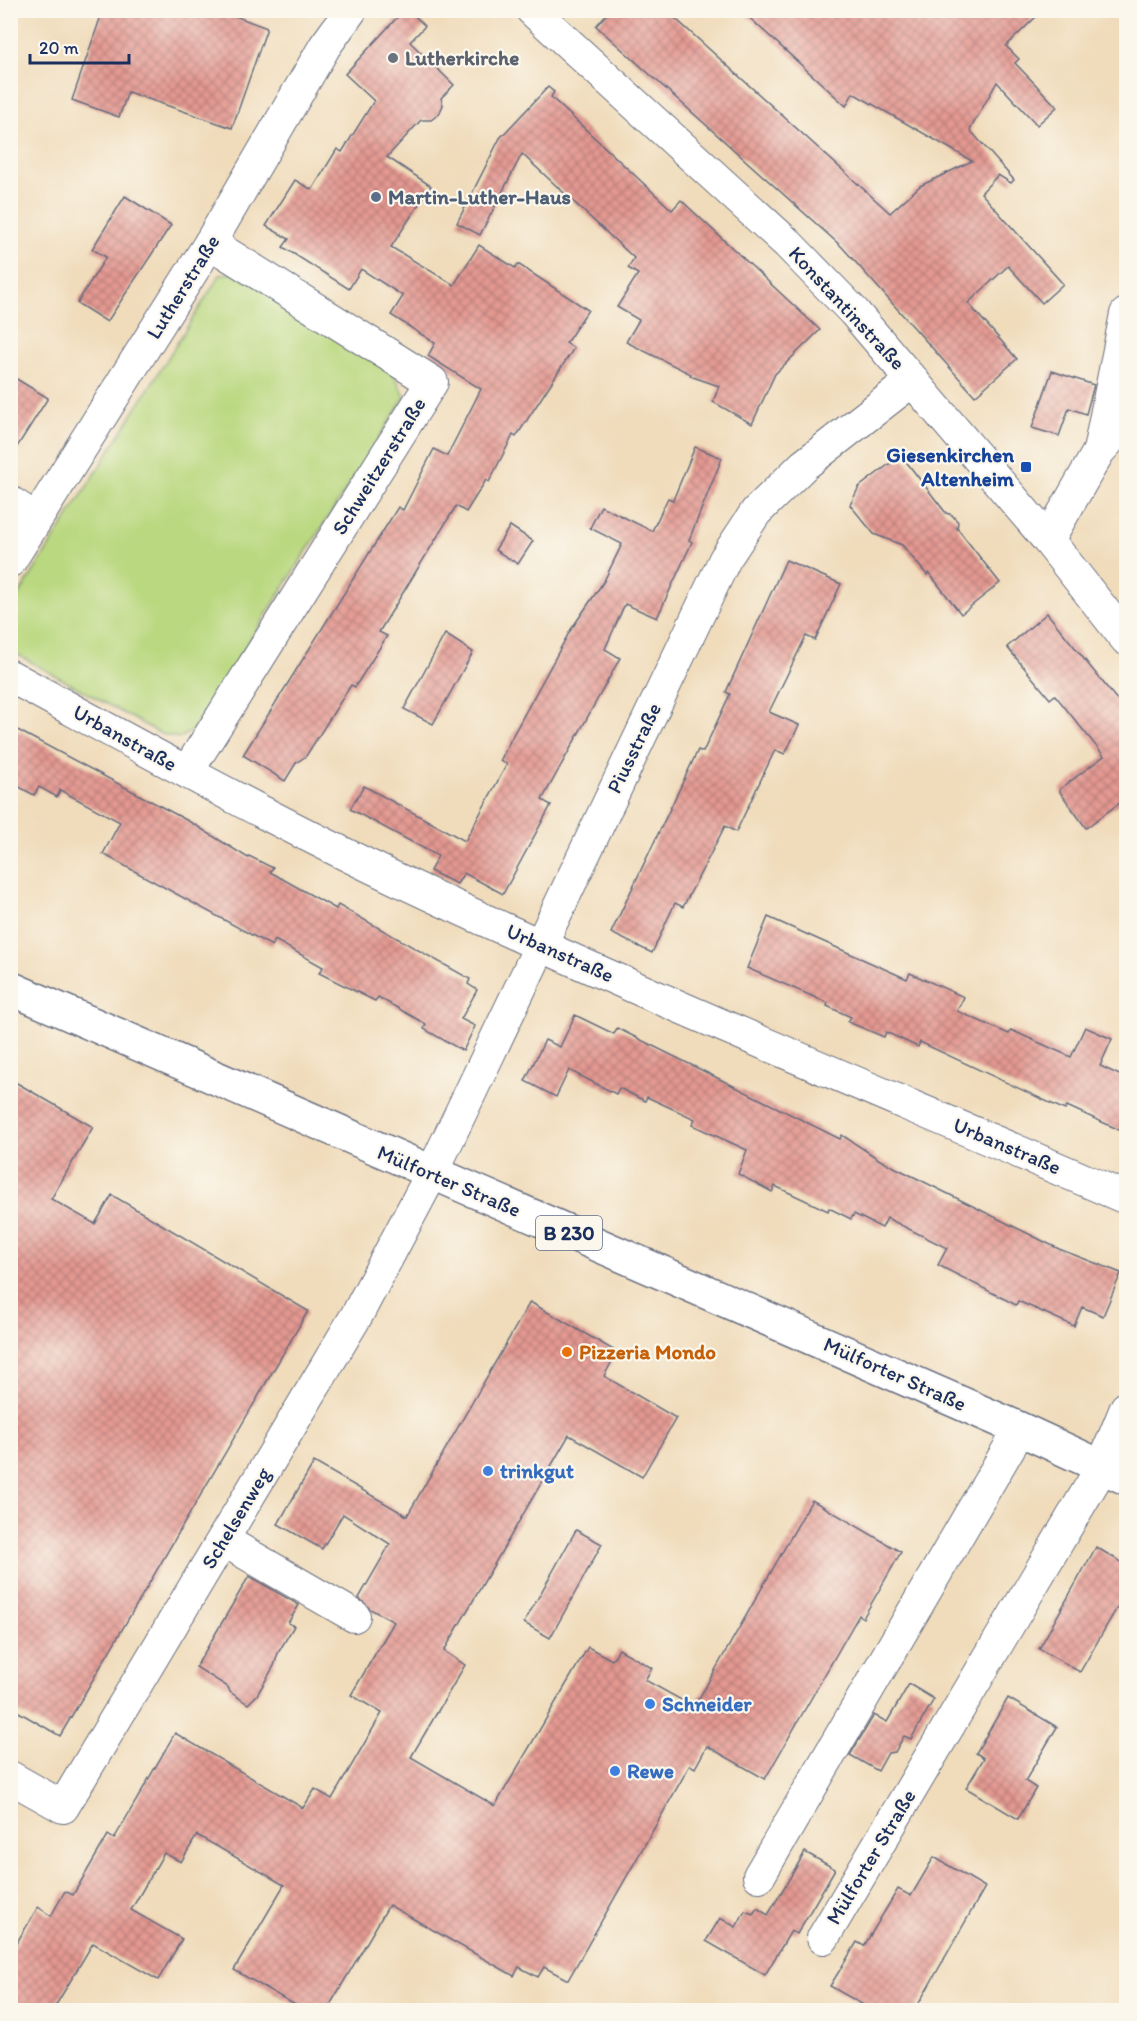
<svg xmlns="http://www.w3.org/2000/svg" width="1137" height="2021" viewBox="0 0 1137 2021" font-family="Itim,sans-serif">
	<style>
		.green { fill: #b9d87f; stroke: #6a846e; stroke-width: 1.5 }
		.building { fill: url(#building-cross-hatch) }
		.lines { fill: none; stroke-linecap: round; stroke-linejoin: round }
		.minor-casing { stroke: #666c7f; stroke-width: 34 }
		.major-casing { stroke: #666c7f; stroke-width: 36 }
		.minor { stroke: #fff; stroke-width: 32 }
		.major { stroke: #fff; stroke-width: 33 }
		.worship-dot { fill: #6b7280; stroke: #fbf7ec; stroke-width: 2 }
		.service-dot { fill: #5c6f8a; stroke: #fbf7ec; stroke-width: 2 }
		.transit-dot { fill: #1a4fb4; stroke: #fbf7ec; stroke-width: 2 }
		.food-dot { fill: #e8710a; stroke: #fbf7ec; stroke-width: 2 }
		.shop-dot { fill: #3f7fe0; stroke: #fbf7ec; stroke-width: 2 }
		.labels { text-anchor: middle; stroke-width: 4.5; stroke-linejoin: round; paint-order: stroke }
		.shield { fill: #fbf7ec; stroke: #5e6b89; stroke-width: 1.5 }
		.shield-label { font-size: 20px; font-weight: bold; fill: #1b2f5e }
		.worship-label { font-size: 21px; font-weight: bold; fill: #5b616d; stroke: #fbf7ec; text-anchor: start }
		.service-label { font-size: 21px; font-weight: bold; fill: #4e5e75; stroke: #fbf7ec; text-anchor: start }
		.street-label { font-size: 21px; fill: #1b2f5e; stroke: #fbf7ec }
		.transit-label { font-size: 21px; font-weight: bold; fill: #164399; stroke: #fbf7ec; text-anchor: end }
		.food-label { font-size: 21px; font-weight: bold; fill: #c56008; stroke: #fbf7ec; text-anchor: start }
		.shop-label { font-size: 21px; font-weight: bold; fill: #366cbe; stroke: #fbf7ec; text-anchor: start }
	</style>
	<defs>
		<pattern id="building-cross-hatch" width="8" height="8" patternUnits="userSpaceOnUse" patternTransform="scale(1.5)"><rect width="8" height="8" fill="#e49991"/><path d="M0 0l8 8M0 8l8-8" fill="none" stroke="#b87d7a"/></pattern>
	</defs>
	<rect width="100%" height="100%" fill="#fbf7ec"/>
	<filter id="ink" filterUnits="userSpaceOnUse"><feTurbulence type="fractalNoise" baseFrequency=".0167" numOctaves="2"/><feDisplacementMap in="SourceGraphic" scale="12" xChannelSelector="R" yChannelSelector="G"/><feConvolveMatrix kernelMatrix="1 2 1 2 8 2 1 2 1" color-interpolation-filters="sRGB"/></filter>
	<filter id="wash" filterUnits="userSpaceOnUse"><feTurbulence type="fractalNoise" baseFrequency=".008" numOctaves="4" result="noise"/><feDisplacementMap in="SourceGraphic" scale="24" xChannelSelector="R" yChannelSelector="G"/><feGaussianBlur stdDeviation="1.35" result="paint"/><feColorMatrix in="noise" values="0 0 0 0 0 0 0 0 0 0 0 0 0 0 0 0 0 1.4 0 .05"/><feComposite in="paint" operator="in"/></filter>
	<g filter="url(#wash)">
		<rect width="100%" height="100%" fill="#f0dcbb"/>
		<path class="green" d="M235,272L392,370L405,397L192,731L179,738L161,734L11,651L10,609L220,275Z"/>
		<g id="blocks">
			<g class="building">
				<path d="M103,10H219L267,28L232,128L128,92L119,117L72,100Z"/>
				<path d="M404,10H409L425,26L410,42L454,85L441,98L443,105L439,114L431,120H421L387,157L431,186L391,247L454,285L479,245L515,268L518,264L588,310L566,343L574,348L516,437L513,435L489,482L486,480L466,512L456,506L379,632L387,636L355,687L351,685L306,756L296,763L285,781L243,755L398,507L403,510L434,449L447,456L481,389L428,356L435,343L391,315L403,296L361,269L349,289L283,247L289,239L266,226L295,180L312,190L337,149L342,152L374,101L345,74Z"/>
				<path d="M610,10H666L890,213L920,186L972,161L853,93L846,106L741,10H1043L1006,46L1019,59L1015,63L1057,107L1037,125L997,82L970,130L1014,180L1011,183L998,175L981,193L1063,284L1042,303L1008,266L968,303L1017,359L975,396L842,247L596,26Z"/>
				<path d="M548,87L554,92L551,97L672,210L681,200L820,330L775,374L752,424L713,402L719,386L690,376L691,374L626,342L639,320L617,307L638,274L628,268L634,258L522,154L480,235L457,223L500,138Z"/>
				<path d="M125,196L171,225L107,322L77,303L106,257L92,249Z"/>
				<path d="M1052,371L1094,385L1086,414L1069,408L1059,436L1032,428Z"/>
				<path d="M10,375L48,398L10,458Z"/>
				<path d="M695,447L722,458L689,540L692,542L657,618L625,604L605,649L620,658L542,800L551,805L503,894L464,873L457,884L430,871L438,856L350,809L364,786L465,841L507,764L500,761L513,735L570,631L604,581L622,544L590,528L601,506L652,531L668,498L673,500Z"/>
				<path d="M901,455L946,513L952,515L958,522L957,528L1000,583L961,614L929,573L927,575L902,545L874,534L850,505L859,487Z"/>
				<path d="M510,526L533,541L518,564L495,550Z"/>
				<path d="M786,560L841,584L815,640L806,636L769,712L799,725L785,754L775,750L736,832L725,826L683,907L675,903L652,953L611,933L698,750L703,752L730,694L726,692Z"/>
				<path d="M1047,613L1126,711V798L1086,828L1060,792V789L1104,756L1055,695L1050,699L1007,647Z"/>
				<path d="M445,634L473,652L433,724L404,709Z"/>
				<path d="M10,726L192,823L248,858L249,856L273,868L270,872L336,909L338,905L470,979L468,984L477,990L461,1019L475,1026L463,1051L424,1029L426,1024L378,997L375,1001L319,973L323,967L275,940L272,946L103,854L120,822L60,790L57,797L39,787L34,795L10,782Z"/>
				<path d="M768,917L907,979L910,973L964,997L957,1011L1009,1034L1011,1030L1071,1057L1085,1027L1112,1039L1100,1066L1126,1078V1133L1067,1106L1065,1110L920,1042L918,1047L886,1032L884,1037L848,1022L851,1017L827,1006L828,1003L747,968Z"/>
				<path d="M575,1015L614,1034L617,1028L840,1139L842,1135L880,1160L1059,1249L1121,1273L1103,1316L1082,1307L1074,1326L1018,1301L1016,1305L938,1265L947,1248L887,1218L882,1228L854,1214L851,1219L829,1208L828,1211L775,1186L772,1192L738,1174L747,1150L692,1125L695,1119L647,1097L645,1101L619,1088L616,1094L569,1070L556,1097L525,1081L545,1040L560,1047Z"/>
				<path d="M10,1079L93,1127L51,1199L95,1224L112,1195L308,1311L60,1736L10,1707Z"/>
				<path d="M530,1302L617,1352L604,1376L676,1418L642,1477L569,1435L444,1651L465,1665L411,1757L495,1806L588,1647L612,1660L619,1649L652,1668L645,1680L694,1707L812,1500L901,1552L863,1618L859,1615L765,1779L707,1746L695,1768L690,1765L568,1980L544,1967L538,1977L519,1967L514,1976L389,1905L327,2010H304L234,1970L284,1885L197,1835L181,1862L164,1853L131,1910L182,1939L158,1980L93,1943L53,2010H10V1954L38,1907L51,1916L65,1891L73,1895L108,1835L114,1839L175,1733L303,1808L315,1789L332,1799L382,1713L351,1695L394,1622L370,1609L359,1598L390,1544L343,1514L322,1549L278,1524L314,1462L407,1516Z"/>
				<path d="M576,1530L602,1544L550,1638L524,1623Z"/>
				<path d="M1096,1547L1126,1565V1592L1080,1672L1039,1649Z"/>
				<path d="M249,1576L299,1605L288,1623L294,1626L278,1653L274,1666L257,1695L248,1704L230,1692L228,1687L196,1667Z"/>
				<path d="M909,1684L934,1699L911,1739L904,1736L895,1752L888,1753L878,1771L850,1755L874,1715L887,1722Z"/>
				<path d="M1008,1698L1057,1727L1025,1781L1036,1788L1018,1819L966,1788L984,1758L976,1753Z"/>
				<path d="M805,1852L835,1869L797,1934L791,1931L765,1975L706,1941L720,1918L736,1927L745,1911L753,1914L757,1908L768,1915Z"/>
				<path d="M934,1857L985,1887L915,2010H872L830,1986L857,1942L864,1946L898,1889L911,1896Z"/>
			</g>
		</g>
	</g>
	<g filter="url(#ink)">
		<use href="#blocks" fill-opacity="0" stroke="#666c7f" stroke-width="1.5"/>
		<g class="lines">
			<g class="minor-casing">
				<g id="minor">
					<path d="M532,10L788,244L854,312L1048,540L1126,639"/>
					<path d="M1099,451L1126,314"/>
					<path d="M10,502L36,519"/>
					<path d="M1048,540L1099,451L1126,422"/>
					<path d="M10,561L210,243L325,46L351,10"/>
					<path d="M10,676C141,747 271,820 405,883C642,995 886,1094 1126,1198"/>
					<path d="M187,772L432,382L210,243"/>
					<path d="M223,1540L354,1616"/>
					<path d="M10,1777L63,1807L358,1313L432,1173L725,559L756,512L804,465L913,380"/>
					<path d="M759,1876L1020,1429"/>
					<path d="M823,1938L1102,1467L1126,1408"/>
				</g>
			</g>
			<g class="major-casing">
				<path id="major" d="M10,988L1020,1429L1126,1478"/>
			</g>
			<use href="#minor" class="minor"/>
			<use href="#major" class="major"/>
		</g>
	</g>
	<circle class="worship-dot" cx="393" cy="58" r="6"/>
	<circle class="service-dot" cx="376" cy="197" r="6"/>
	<rect class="transit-dot" x="1020" y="461" width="12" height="12" rx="3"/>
	<circle class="food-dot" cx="567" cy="1352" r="6"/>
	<g class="shop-dot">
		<circle cx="488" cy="1471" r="6"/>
		<circle cx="650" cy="1704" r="6"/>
		<circle cx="615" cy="1771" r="6"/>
	</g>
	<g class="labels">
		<rect class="shield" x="536" y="1216" width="66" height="34" rx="4.5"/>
		<g class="shield-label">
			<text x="569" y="1240">B 230</text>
		</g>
		<g class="worship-label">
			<text x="405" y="65">Lutherkirche</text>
		</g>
		<g class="service-label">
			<text x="388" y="204">Martin-Luther-Haus</text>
		</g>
		<g class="street-label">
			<text transform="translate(183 287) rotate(-58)" y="7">Lutherstraße</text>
			<text transform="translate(847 308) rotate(47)" y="7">Konstantinstraße</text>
			<text transform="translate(379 466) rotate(-58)" y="7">Schweitzerstraße</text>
			<text transform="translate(125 738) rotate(29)" y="7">Urbanstraße</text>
			<text transform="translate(634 748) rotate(-64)" y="7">Piusstraße</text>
			<text transform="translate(560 953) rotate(24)" y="7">Urbanstraße</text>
			<text transform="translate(1007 1146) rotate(23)" y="7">Urbanstraße</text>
			<text transform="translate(449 1181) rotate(23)" y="7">Mülforter Straße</text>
			<text transform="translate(895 1374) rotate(24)" y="7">Mülforter Straße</text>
			<text transform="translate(236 1518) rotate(-59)" y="7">Schelsenweg</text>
			<text transform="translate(871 1857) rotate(-59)" y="7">Mülforter Straße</text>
		</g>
		<g class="transit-label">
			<text x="1014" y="462">Giesenkirchen<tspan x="1014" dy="24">Altenheim</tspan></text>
		</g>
		<g class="food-label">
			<text x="579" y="1359">Pizzeria Mondo</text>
		</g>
		<g class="shop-label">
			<text x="500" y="1478">trinkgut</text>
			<text x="662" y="1711">Schneider</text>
			<text x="627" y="1778">Rewe</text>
		</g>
	</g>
	<rect width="1137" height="2021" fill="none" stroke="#fbf7ec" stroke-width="36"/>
	<path d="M30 54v9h99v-9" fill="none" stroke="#1b2f5e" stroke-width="3"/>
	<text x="39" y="54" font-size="18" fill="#1b2f5e" stroke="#fbf7ec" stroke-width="4.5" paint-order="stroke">20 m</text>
</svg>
